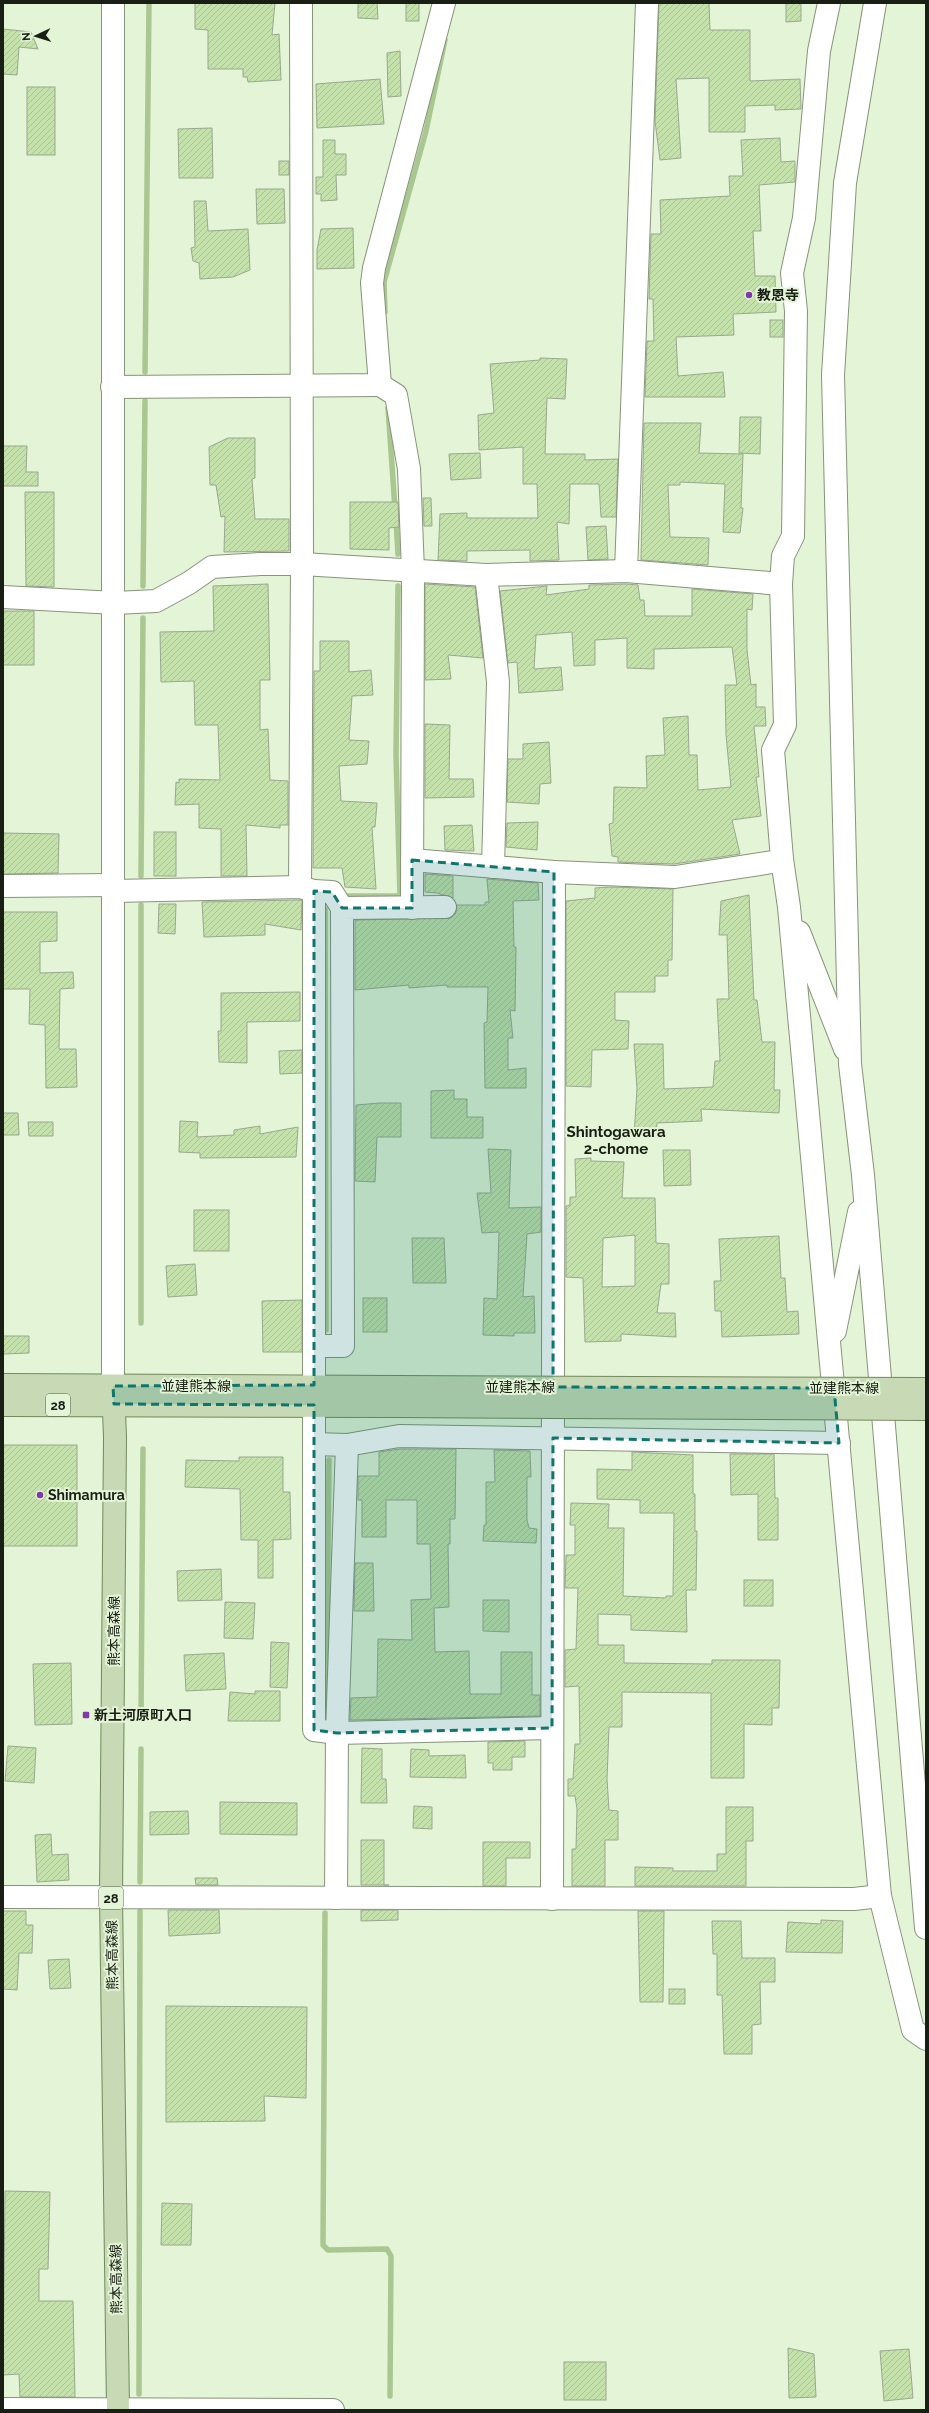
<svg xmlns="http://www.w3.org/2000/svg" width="929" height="2413" viewBox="0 0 929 2413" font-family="Raleway,'Noto Sans JP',sans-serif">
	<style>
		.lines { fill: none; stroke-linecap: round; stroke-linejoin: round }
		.stream { stroke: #aac791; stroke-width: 5.5 }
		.building { fill: url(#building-hatch); stroke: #99a88e; fill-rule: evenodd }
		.minor-casing { stroke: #86947a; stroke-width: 24 }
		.major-casing { stroke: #71895d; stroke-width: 24 }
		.minor { stroke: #fff; stroke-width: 22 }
		.major { stroke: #c7dab5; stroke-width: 22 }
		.major-bridge-casing { stroke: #71895d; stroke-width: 24; stroke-linecap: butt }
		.major-bridge { stroke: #c7dab5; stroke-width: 22 }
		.marked { fill: #0f766e; fill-opacity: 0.2; stroke: #0f766e; stroke-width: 3; stroke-dasharray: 8 5; stroke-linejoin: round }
		.poi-dot { fill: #8138aa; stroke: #e4f4d7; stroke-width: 1.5 }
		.labels { text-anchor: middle; stroke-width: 4; stroke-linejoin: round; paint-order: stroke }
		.shield { fill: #e4f4d7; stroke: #565f4e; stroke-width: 1 }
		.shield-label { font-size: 13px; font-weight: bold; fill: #191f14 }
		.poi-label { font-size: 14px; font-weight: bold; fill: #191f14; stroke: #e4f4d7; text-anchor: start }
		.street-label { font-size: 14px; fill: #191f14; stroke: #e4f4d7 }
		.neighbourhood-label { font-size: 15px; font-weight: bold; fill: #191f14; stroke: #e4f4d7 }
	</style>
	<defs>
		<pattern id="building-hatch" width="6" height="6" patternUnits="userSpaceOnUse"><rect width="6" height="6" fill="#c5e2ac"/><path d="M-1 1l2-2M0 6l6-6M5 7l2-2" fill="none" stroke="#a9c193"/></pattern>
	</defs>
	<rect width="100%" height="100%" fill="#e4f4d7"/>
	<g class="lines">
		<g class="stream">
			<path d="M385,312L384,282L426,131L445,40"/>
			<path d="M145,372L149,3"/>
			<path d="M388,408L395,509"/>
			<path d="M396,520L398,554"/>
			<path d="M143,586L145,401"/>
			<path d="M141,876L143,618"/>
			<path d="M341,896H400L396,755L398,586"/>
			<path d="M141,905V1323"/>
			<path d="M325,909L326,1330"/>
			<path d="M326,1717L329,1460"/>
			<path d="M141,1719L143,1449"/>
			<path d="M140,1882L141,1749"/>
			<path d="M325,1913L323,2245L328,2250L387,2249L391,2256L390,2396"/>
			<path d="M139,2394L140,1911"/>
		</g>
	</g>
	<g class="building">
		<path d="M195,3H275L272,35L279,34L281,80L248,82L247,77H243V69H208V30L195,29Z"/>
		<path d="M358,3H377L378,19L358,18Z"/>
		<rect x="406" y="3" width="13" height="18"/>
		<path d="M659,3H709L710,30H750V81L800,79L801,109L775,110V105L745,106V132H709V78L676,79L681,158L660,160L655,121Z"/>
		<path d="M786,3H801V21L786,22Z"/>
		<path d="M3,29L31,32L38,49L19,47L17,75L3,74Z"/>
		<path d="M400,51L401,96L388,97L387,53Z"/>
		<path d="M380,79L384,124L317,128L316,84Z"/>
		<rect x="27" y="87" width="28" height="68"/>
		<path d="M212,128L213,178H179L178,129Z"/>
		<path d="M780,138L781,162L795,161V182L759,185L761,231H753L755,276H775L776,312L733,314L734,335L676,337L678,376L723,372L725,397H645L647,341H654L653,299H649L651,234H661L660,200L730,196L729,176H743L741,140Z"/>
		<path d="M323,140H335V154H346V175H336L337,200L321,201V194H316V177H323Z"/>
		<rect x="279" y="161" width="10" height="14"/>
		<path d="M256,189H284L285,223L257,224Z"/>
		<path d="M194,201H206L208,231L248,229L250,270L233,277L200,279L199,263L193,261L191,248L195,247Z"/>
		<path d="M353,228L354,268L317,269V250L321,229Z"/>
		<rect x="770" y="320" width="13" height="17"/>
		<path d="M540,358L567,359L565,399L547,398L545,454H585V460L618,459L616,517H601L599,484H570L569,524L557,522L559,560L530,561V550L467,551V561L438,560L440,514L467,513V518H538L537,484H523V447L479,450L478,415L494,413L490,364L540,360Z"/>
		<path d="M740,417H761L760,454L739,453Z"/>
		<path d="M644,423H701L699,453L743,454L741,508H743L740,533L723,532L725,484L680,482V485H668L670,537L709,538L708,565L641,560Z"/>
		<path d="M228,438H255V478L252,479L255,519H289V551L224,552L225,516L221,517L216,485H210L209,447Z"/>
		<path d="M3,446H27L26,472H38V486H3Z"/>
		<path d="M480,453L481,478L451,480L449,454Z"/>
		<path d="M25,492H54V587L26,586Z"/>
		<path d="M423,498H431L432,526H424Z"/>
		<path d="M350,502H398L399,527L389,528V550L350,549Z"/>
		<path d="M606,526L608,559L588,560L586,527Z"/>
		<path d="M268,584L270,680H260V730L268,729L270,780L288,781V825H280V828L246,825L247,876H221V829L199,828V804L175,805L176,782L179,783V779L220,780L218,725H195L194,681L161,682L160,632L214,631L213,586Z"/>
		<path d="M425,584L475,587L483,658L448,655L451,679L425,680Z"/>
		<path d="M626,584L638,585L640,600H644L645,616H692V589L753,594L752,610L747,609V650L751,685L756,684V707H765L766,726H754L759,777H756L761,816L732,820L740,854L674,864L618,862V857L612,856L609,824L613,823L614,787L647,788L646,756L665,755L663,718L688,716L689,755H697L698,790L731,787L726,735L725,685H737L732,647L654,649V669L627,668V638L595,640V665L574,666L572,632L536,635L534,669L561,667L563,690L519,693L517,662L508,663L500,591L547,586L546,595L589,589V585Z"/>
		<rect x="3" y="611" width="31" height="54"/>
		<path d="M320,641H349V672L371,670L373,695L352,696L349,740L369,741L367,764L339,766L341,801L377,803L375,827H372L376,889L345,887L342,868H313L314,671H320Z"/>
		<path d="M425,724L450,725L449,779H473L474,797L425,798Z"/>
		<path d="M549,742L551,783L540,784L539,804L507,802L508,759H523V744Z"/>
		<path d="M538,822L537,850L506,847L507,823Z"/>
		<path d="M472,825L474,851L445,850L444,826Z"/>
		<rect x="154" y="832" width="22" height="44"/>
		<path d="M3,833L59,834L58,873L3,874Z"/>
		<path d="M425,874L453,876V898L437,893L425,892Z"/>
		<path d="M487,879L538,883L539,900L513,901L514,947H516L515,1011L510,1010L513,1038H508V1070L526,1068V1088H485L484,1023L487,1022L488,987H447V985L409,988V985L355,990V920L451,918L456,913L457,905H485V902H489Z"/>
		<path d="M610,887L673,889L672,960H668V976H655V992H615V1020L629,1021L628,1049L592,1050L591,1087L566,1086V901L595,898V888Z"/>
		<path d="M749,895L754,1000H757L762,1042H775L774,1090H780L779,1113L701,1109L702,1121L657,1123L656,1137L634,1136L637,1089L634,1044H663L664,1089L713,1087L715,1061H720L717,999H729L727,935H719L721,901Z"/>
		<path d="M298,900H302L301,930L265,924V935L204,937L202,902Z"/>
		<path d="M159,904H176L175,934L158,933Z"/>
		<path d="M3,912H57V941L40,942V973L73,972L74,988L60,989L59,1049H76L77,1087L46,1088L45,1025L29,1024L30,989H3Z"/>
		<path d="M300,992V1021L247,1022V1063L219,1062L218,1031H221V993Z"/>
		<path d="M302,1050V1073L280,1074L279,1051Z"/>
		<path d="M454,1090V1099H467V1117H483V1138H431V1091Z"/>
		<path d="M380,1103H401V1137H377L375,1182L355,1181L356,1105Z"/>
		<path d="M3,1113H18L19,1135H3Z"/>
		<path d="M180,1121L198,1122L197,1137L234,1135V1130L260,1126V1134L298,1127L296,1157L200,1158V1153L179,1152Z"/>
		<path d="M28,1122H53V1136H29Z"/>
		<path d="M488,1149L511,1150L509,1208L541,1207V1232L527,1234L523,1297L534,1296L535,1333H514V1336L483,1335L484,1298L497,1299L499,1232L482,1233L477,1193H491Z"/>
		<path d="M663,1150H690L691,1185L664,1186Z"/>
		<path d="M591,1158V1161L624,1162L622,1198H655L656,1243L669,1244V1284H661L657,1313H675L676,1337L621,1334V1341L585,1342L583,1278L566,1277V1206L570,1205V1197H576L575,1159ZM635,1235V1286L602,1287L603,1238Z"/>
		<rect x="194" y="1210" width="35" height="41"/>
		<path d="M779,1236L781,1278H785L787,1312L798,1311L799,1334L722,1337L721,1311H715L714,1281H721L719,1239Z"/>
		<path d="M412,1238H444L446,1283H413Z"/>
		<path d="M195,1264L197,1295L168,1297L166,1266Z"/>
		<rect x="363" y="1298" width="24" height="34"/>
		<path d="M302,1300V1352H263L262,1301Z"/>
		<path d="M3,1336H29V1353L3,1354Z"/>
		<rect x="3" y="1445" width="74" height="101"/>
		<path d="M400,1449H456L455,1519H450V1544H448L449,1607L434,1608L435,1652L469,1651L470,1694H501V1652H532V1695H540V1716L350,1720L351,1698L377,1697L378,1639L412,1640L411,1600L431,1599L430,1544H417V1500H386V1537H362V1500H358V1476H379V1452Z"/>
		<path d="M494,1450L530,1451L531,1477H527V1520L529,1528L537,1529L536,1543L483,1541L484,1525H486V1482H495Z"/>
		<path d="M632,1452L693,1455V1494H695V1531H697L696,1590H686L687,1632L631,1630V1615L598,1614V1645H624V1663L712,1664V1660H780L779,1708H772V1725L744,1724V1778H711V1693L622,1692V1727H609L607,1779L609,1810L618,1811V1840H605V1886H572V1849H576L577,1809L575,1796H568V1779H573L575,1744H580L579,1686L565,1687V1650L576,1649L578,1588H565L566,1555H575V1525H570L571,1503L609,1504L608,1528H624L623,1596L666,1598V1596H673L674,1513H640V1500L597,1499V1469L632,1470Z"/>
		<path d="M730,1454H774L775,1498H778V1540H758V1494L731,1495Z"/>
		<path d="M239,1457H283V1492H290L291,1539L273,1540V1578H258V1540H241L240,1489L185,1487L186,1460L239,1461Z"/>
		<path d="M355,1563H373L374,1611H354Z"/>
		<path d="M221,1569L222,1600L178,1601L177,1571Z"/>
		<rect x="744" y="1580" width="29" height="26"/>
		<path d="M483,1600H509V1632L483,1631Z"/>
		<path d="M225,1602L255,1603L253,1639L224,1638Z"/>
		<path d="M271,1642L289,1643L287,1688L270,1687Z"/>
		<path d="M224,1653L226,1689L186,1691L184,1655Z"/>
		<path d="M71,1663L72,1724L35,1725L33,1664Z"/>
		<path d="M255,1691H280V1721H228L230,1692L255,1694Z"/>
		<path d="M525,1741V1757H512V1770H493V1763H488V1742Z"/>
		<path d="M8,1746L36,1748L34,1783L5,1781Z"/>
		<path d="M362,1748L382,1749V1779H386L387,1803H361Z"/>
		<path d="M411,1749L429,1750V1756L465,1755L466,1778L410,1777Z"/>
		<path d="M220,1802L297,1803V1835L220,1834Z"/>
		<path d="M414,1806L432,1807V1829L413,1828Z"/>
		<path d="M726,1807H753V1841H746V1886H635V1867L673,1868V1871H717V1854H726Z"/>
		<path d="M188,1811L189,1834L150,1835V1812Z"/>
		<path d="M51,1834L52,1855L68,1854L69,1880L37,1882L35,1835Z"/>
		<path d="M361,1840H384V1885H389H361Z"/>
		<path d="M483,1842H530V1858H506V1886H483Z"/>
		<path d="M195,1878H217L218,1885H196Z"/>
		<path d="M168,1910H219L220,1933L169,1936Z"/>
		<path d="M361,1910H398V1920L361,1921Z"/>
		<path d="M3,1911H26V1925H33L32,1953H19L17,1990L3,1989Z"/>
		<path d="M638,1911H664L663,2002H640Z"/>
		<path d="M821,1920L843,1921L842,1953L786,1952L788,1922L821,1924Z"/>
		<path d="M712,1921H741L742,1958H775V1982H760L761,2024L752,2025V2054H724L722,1995H717V1954H713Z"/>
		<path d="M69,1959L71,1988L50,1989L48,1960Z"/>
		<rect x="669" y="1989" width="16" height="15"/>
		<path d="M166,2006L307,2007L306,2098L264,2096L265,2121L166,2122Z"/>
		<path d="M5,2191L50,2192L48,2269H39V2301H73L75,2397H20L19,2374L3,2375Z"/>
		<path d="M162,2203L192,2204L191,2245H161Z"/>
		<path d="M788,2348L814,2354L816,2397L789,2398Z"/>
		<path d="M909,2349L913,2398L884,2401L880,2351Z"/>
		<rect x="564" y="2362" width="42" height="38"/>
	</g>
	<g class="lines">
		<g class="minor-casing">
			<g id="minor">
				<path d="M875,3L845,183L833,375L850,1064L863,1175L926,1928"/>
				<path d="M380,385L396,395L409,469L413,571L412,908"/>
				<path d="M112,387L380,385L372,283L374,268L444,3"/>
				<path d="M626,571L647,3"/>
				<path d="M486,575L498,682L493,867"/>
				<path d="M3,597L115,603L156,601L189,583L212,567L260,564H302L486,575L626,571L781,584"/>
				<path d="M782,859L789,907L880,1896L913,2030L926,2039"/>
				<path d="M412,860L554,872L675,877L779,861L782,859L773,750L785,725L781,584L783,556L793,536L796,311L792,273L804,218L819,51L829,3"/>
				<path d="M3,886L114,885"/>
				<path d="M300,887L302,564L301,3"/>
				<path d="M114,891L300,887L314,891V1730L337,1733L552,1728"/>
				<path d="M314,891L332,892L342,908"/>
				<path d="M799,932L845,1049"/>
				<path d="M835,1331L859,1212"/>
				<path d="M314,1346H343L342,908L445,907"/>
				<path d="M113,1386V3"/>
				<path d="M314,1444L347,1445L399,1436L839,1443"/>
				<path d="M3,1897L854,1899L880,1896"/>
				<path d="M336,1898L337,1733L347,1445"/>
				<path d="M552,1899L554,872"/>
				<path d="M3,2409L333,2410"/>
			</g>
		</g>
		<g class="major-casing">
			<g id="major">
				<path d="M3,1385L396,1387"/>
				<path d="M113,1386L115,1437L111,1896L118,2410"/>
				<path d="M3,1405L395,1406"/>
			</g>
		</g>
		<use href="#minor" class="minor"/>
		<use href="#major" class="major"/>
		<g class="major-bridge-casing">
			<g id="major-bridge">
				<path d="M396,1387L926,1389"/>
				<path d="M395,1406L926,1409"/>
			</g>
		</g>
		<use href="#major-bridge" class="major-bridge"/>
	</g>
	<path class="marked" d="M412,860L554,872L553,1387L834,1388L839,1443L553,1438L552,1728L337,1733L314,1730V1405L114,1404L113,1386L314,1385V891L332,892L342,908H412Z"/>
	<g class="poi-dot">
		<circle cx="749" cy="295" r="4"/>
		<circle cx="40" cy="1495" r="4"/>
		<rect x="82" y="1711" width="8" height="8" rx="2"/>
	</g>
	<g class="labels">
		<g class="shield">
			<rect x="46" y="1394" width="24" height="22" rx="3"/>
			<rect x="99" y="1887" width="24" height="22" rx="3"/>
		</g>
		<g class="shield-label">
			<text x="58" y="1410">28</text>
			<text x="111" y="1903">28</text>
		</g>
		<g class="poi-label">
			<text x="757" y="300">教恩寺</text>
			<text x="48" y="1500">Shimamura</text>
			<text x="94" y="1720">新土河原町入口</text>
		</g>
		<g class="street-label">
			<text x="196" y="1391">並建熊本線</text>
			<text x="520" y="1392">並建熊本線</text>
			<text x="844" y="1393">並建熊本線</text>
			<text transform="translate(114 1631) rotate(-90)" y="5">熊本高森線</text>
			<text transform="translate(112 1955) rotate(-91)" y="5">熊本高森線</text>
			<text transform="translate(116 2279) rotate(-91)" y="5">熊本高森線</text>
		</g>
		<g class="neighbourhood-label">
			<text x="616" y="1137">Shintogawara<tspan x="616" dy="17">2-chome</tspan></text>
		</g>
	</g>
	<rect width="929" height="2413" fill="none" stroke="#191f14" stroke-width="8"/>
	<g transform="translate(36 36) rotate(266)" stroke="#e4f4d7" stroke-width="3" paint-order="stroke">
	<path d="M0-3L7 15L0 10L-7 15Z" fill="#191f14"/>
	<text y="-6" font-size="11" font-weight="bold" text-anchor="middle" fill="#191f14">N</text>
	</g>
</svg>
